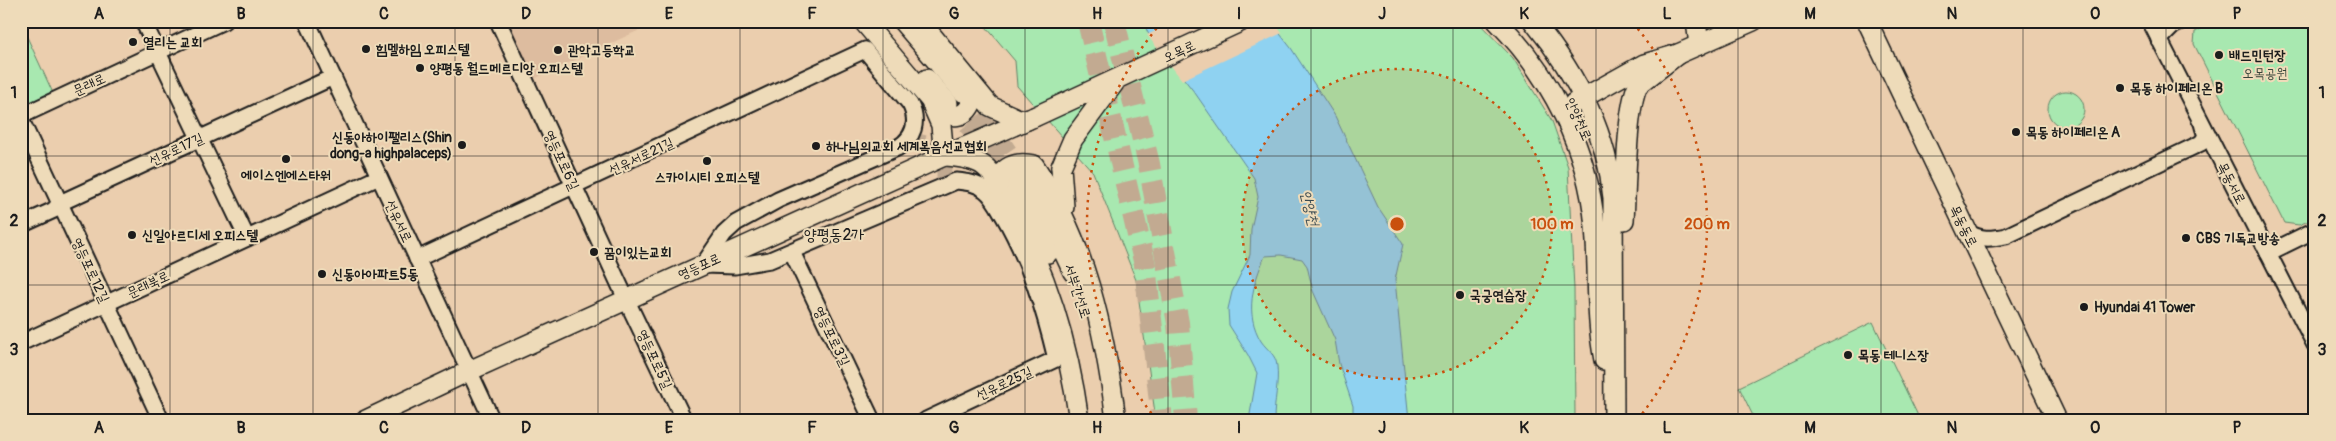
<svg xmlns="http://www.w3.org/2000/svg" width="2336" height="441" viewBox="0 0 2336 441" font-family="Pangolin,'Poor Story',sans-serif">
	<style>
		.built { fill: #ddbc9f }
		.green { fill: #a8e8b0; stroke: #628266 }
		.water { fill: #8fd2f1; stroke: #61899c }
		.pier { fill: #ebceae }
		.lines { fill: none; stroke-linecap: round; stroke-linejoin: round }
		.minor-tunnel { stroke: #c2aa91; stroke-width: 15; stroke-dasharray: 15 8; stroke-linecap: butt }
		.major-tunnel { stroke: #c2aa91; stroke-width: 19; stroke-dasharray: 19 9; stroke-linecap: butt }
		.highway-tunnel { stroke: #c2aa91; stroke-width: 22; stroke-dasharray: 22 11; stroke-linecap: butt }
		.minor-casing { stroke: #1c1c1c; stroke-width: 19 }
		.major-casing { stroke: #1c1c1c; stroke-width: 22 }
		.minor { stroke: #eedbb9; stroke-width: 15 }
		.major { stroke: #eedbb9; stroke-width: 19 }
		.major-bridge-casing { stroke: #1c1c1c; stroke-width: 22; stroke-linecap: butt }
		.major-bridge { stroke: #eedbb9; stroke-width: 19 }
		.grid { fill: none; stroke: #1c1c1c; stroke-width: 1; stroke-opacity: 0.55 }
		.ring { fill: none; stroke: #c9500e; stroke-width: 2.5; stroke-dasharray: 2.5 5 }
		.poi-dot { fill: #1c1c1c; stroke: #eedbb9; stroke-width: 2 }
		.labels { text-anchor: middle; stroke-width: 4; stroke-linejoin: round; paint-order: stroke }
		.poi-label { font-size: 14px; font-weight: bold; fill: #1c1c1c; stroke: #eedbb9; text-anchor: start }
		.street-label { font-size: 14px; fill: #1c1c1c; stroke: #eedbb9 }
		.park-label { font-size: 14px; fill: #38453a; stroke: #eedbb9 }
		.water-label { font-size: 15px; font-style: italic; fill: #394a51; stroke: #eedbb9 }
		.quarter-label { font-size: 16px; fill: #1c1c1c; stroke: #eedbb9 }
		.centre { fill: #c9500e; stroke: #eedbb9; stroke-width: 2.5 }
		.ring-label { font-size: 15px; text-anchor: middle; font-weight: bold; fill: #c9500e; stroke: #eedbb9; stroke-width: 4; stroke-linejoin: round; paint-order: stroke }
		.neatline { fill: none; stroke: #1c1c1c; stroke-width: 2 }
		.grid-label { font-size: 16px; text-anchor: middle; font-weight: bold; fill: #1c1c1c }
	</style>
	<rect width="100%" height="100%" fill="#ebceae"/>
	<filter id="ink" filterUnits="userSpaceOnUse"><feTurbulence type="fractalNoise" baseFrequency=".02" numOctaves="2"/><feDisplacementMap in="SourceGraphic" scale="10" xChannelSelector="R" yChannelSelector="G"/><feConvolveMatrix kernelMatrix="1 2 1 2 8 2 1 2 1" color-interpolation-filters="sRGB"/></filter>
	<g filter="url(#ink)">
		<path class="built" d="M507,21H659L534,79Z"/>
		<g class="green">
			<path d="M981,21H1477L1513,58L1552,121L1568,167L1574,289L1575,420H1156L1136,280L1093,172L1017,86L1015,61Z"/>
			<path d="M2217,21H2315V218L2299,225L2284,223L2194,44L2195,32Z"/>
			<path d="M21,24L53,93L21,107Z"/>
			<circle cx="2066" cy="109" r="18"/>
			<path d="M1873,322L1920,420H1755L1739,387Z"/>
		</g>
		<path class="water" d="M1143,21H1270L1291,48L1335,116L1378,207L1403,244L1395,280L1409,420H1353V406L1339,364L1335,340L1313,291L1307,266L1302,259L1281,255L1265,256C1253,284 1244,313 1261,341C1267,350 1276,354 1277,366C1279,383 1274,402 1274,420H1249L1257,373L1248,355L1229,325L1228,309L1232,292L1250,255L1251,229L1258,197L1254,178L1195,93L1148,33Z"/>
		<path class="pier" d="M1177,21H1273L1282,33L1182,80L1147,35Z"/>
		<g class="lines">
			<path class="minor-tunnel" d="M910,139L933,145L944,164V185"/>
			<g class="major-tunnel">
				<path d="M963,92L997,136L1022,173"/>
				<path d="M949,104L985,145L1011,183"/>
			</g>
			<g class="highway-tunnel">
				<path d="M1088,21L1145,265L1162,420"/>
				<path d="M1114,21L1149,164L1178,323L1186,420"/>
			</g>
			<g class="minor-casing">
				<g id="minor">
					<path d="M143,21L247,238"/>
					<path d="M307,21L492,420"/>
					<path d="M498,21L626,299L684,420"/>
					<path d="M2150,21L2315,345"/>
					<path d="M2159,40L2173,26L2183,21"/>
					<path d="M21,116L224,21"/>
					<path d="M21,120L161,420"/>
					<path d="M21,225L54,210L60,203L333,77"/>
					<path d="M1967,232C1981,240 1990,239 2006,236L2201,143L2206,136L2203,127"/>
					<path d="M792,252L872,420"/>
					<path d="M2268,253L2315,230"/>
					<path d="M417,259L865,50L910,104C919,122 914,138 897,148L778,200L736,223L724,234L703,265"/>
					<path d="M704,265L735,266L770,260L956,181C966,182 977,183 985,190C993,196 998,206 1003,215C1029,259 1044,309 1056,359L926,420"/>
					<path d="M21,343L379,177"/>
				</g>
			</g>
			<g class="major-casing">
				<g id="major">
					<path d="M863,21L930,100L941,125L944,156"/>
					<path d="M902,21L963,92"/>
					<path d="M920,21L990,106L1016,118L1027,120"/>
					<path d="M1497,21C1552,77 1588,149 1595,227C1599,272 1595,316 1604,360"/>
					<path d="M1533,21C1575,72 1607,131 1613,198L1614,420"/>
					<path d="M1696,21L1699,45"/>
					<path d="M1867,21L2057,420"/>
					<path d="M927,79L948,103"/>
					<path d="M932,103C948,121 969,121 974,95L968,80"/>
					<path d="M1574,103L1644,64L1678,54L1753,21"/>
					<path d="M944,156C956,157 973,158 984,166C995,174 1002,192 1009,204C1047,273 1068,342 1079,420"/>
					<path d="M1061,167L1064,207"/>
					<path d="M1022,173L1045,212L1073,272"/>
					<path d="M1011,183L1029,212L1048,253"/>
					<path d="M998,186C1000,166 1016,161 1034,165C1085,240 1105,331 1116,420"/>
					<path d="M1624,220C1626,190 1626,108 1638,85L1678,54"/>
					<path d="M366,420L469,371L944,156L1034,117"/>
				</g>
			</g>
			<use href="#minor" class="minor"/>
			<use href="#major" class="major"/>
			<g class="major-bridge-casing">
				<g id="major-bridge">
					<path d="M1034,117L1242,21"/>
					<path d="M1061,167L1073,139L1115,82"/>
				</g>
			</g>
			<use href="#major-bridge" class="major-bridge"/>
		</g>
	</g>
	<path class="grid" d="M170,21V420M313,21V420M455,21V420M598,21V420M740,21V420M883,21V420M1025,21V420M1168,21V420M1311,21V420M1453,21V420M1596,21V420M1738,21V420M1881,21V420M2023,21V420M2166,21V420M21,156H2315M21,285H2315"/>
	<circle cx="1397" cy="224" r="155" fill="#c9500e" fill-opacity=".12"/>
	<g class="ring">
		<circle cx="1397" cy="224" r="155"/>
		<path d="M1156 419A310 310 0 0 1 1161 23M1633 23A310 310 0 0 1 1638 419"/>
	</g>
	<g class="poi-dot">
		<circle cx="133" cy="42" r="5"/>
		<circle cx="366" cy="49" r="5"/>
		<circle cx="558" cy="50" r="5"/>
		<circle cx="2219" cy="55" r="5"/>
		<circle cx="420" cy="68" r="5"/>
		<circle cx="2120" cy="88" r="5"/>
		<circle cx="2016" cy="132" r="5"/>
		<circle cx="462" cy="145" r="5"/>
		<circle cx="816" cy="146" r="5"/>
		<circle cx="286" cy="159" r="5"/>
		<circle cx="707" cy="161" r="5"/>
		<circle cx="132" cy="235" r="5"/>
		<circle cx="2186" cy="238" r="5"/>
		<circle cx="594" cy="252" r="5"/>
		<circle cx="322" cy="274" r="5"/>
		<circle cx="1460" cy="295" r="5"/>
		<circle cx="2084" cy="307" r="5"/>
		<circle cx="1848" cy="355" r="5"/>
	</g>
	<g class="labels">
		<g class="poi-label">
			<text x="143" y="47">열리는 교회</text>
			<text x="376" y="54">힘멜하임 오피스텔</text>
			<text x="568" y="55">관악고등학교</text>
			<text x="2229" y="60">배드민턴장</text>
			<text x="430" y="73">양평동 월드메르디앙 오피스텔</text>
			<text x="2130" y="93">목동 하이페리온 B</text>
			<text x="2026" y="137">목동 하이페리온 A</text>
			<text x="452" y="142" text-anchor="end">신동아하이팰리스(Shin<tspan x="452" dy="16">dong-a highpalaceps)</tspan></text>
			<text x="826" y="151">하나님의교회 세계복음선교협회</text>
			<text x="286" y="180" text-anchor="middle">에이스엔에스타워</text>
			<text x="707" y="182" text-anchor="middle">스카이시티 오피스텔</text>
			<text x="142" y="240">신일아르디세 오피스텔</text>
			<text x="2196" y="243">CBS 기독교방송</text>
			<text x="604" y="257">꿈이있는교회</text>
			<text x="332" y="279">신동아아파트5동</text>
			<text x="1470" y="300">국궁연습장</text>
			<text x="2094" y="312">Hyundai 41 Tower</text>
			<text x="1858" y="360">목동 테니스장</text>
		</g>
		<g class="street-label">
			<text transform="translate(1179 51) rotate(-25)" y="5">오목로</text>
			<text transform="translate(89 84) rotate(-25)" y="5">문래로</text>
			<text transform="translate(1579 119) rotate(66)" y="5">안양천로</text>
			<text transform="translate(176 149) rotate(-25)" y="5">선유로17길</text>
			<text transform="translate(641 156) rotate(-25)" y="5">선유서로21길</text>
			<text transform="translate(562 160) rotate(65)" y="5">영등포로6길</text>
			<text transform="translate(2232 183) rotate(63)" y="5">목동서로</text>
			<text transform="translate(399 221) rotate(65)" y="5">선유서로</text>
			<text transform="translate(1964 226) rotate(64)" y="5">목동동로</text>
			<text transform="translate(699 266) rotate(-24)" y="5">영등포로</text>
			<text transform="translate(91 270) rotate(65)" y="5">영등포로12길</text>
			<text transform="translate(148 284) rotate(-25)" y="5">문래북로</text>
			<text transform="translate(1078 291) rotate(72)" y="5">서부간선로</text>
			<text transform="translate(832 336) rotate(64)" y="5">영등포로3길</text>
			<text transform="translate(655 359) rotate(65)" y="5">영등포로5길</text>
			<text transform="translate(1004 383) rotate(-25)" y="5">선유로25길</text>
		</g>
		<g class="park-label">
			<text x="2265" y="78">오목공원</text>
		</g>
		<g class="water-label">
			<text transform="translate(1310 208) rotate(76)" y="5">안양천</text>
		</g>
		<g class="quarter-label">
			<text x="834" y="240">양평동2가</text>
		</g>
	</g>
	<circle cx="1397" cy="224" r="8" class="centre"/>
	<g class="ring-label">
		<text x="1552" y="229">100 m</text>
		<text x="1707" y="229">200 m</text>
	</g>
	<rect width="2336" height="441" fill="none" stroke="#eedbb9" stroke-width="55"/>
	<rect x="28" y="28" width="2280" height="386" class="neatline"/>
	<g class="grid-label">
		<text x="99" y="19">A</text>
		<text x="241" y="19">B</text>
		<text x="384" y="19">C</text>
		<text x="526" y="19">D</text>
		<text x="669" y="19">E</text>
		<text x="812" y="19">F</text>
		<text x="954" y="19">G</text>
		<text x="1097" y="19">H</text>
		<text x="1239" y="19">I</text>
		<text x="1382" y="19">J</text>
		<text x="1524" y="19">K</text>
		<text x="1667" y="19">L</text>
		<text x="1810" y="19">M</text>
		<text x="1952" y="19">N</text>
		<text x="2095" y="19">O</text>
		<text x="2237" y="19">P</text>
		<text x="14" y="98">1</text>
		<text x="2322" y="98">1</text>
		<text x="14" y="226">2</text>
		<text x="2322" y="226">2</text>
		<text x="14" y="355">3</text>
		<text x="2322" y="355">3</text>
		<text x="99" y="433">A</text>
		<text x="241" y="433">B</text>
		<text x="384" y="433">C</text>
		<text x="526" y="433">D</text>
		<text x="669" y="433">E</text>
		<text x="812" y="433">F</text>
		<text x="954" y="433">G</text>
		<text x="1097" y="433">H</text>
		<text x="1239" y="433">I</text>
		<text x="1382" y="433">J</text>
		<text x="1524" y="433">K</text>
		<text x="1667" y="433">L</text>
		<text x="1810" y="433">M</text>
		<text x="1952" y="433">N</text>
		<text x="2095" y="433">O</text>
		<text x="2237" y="433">P</text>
	</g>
</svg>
